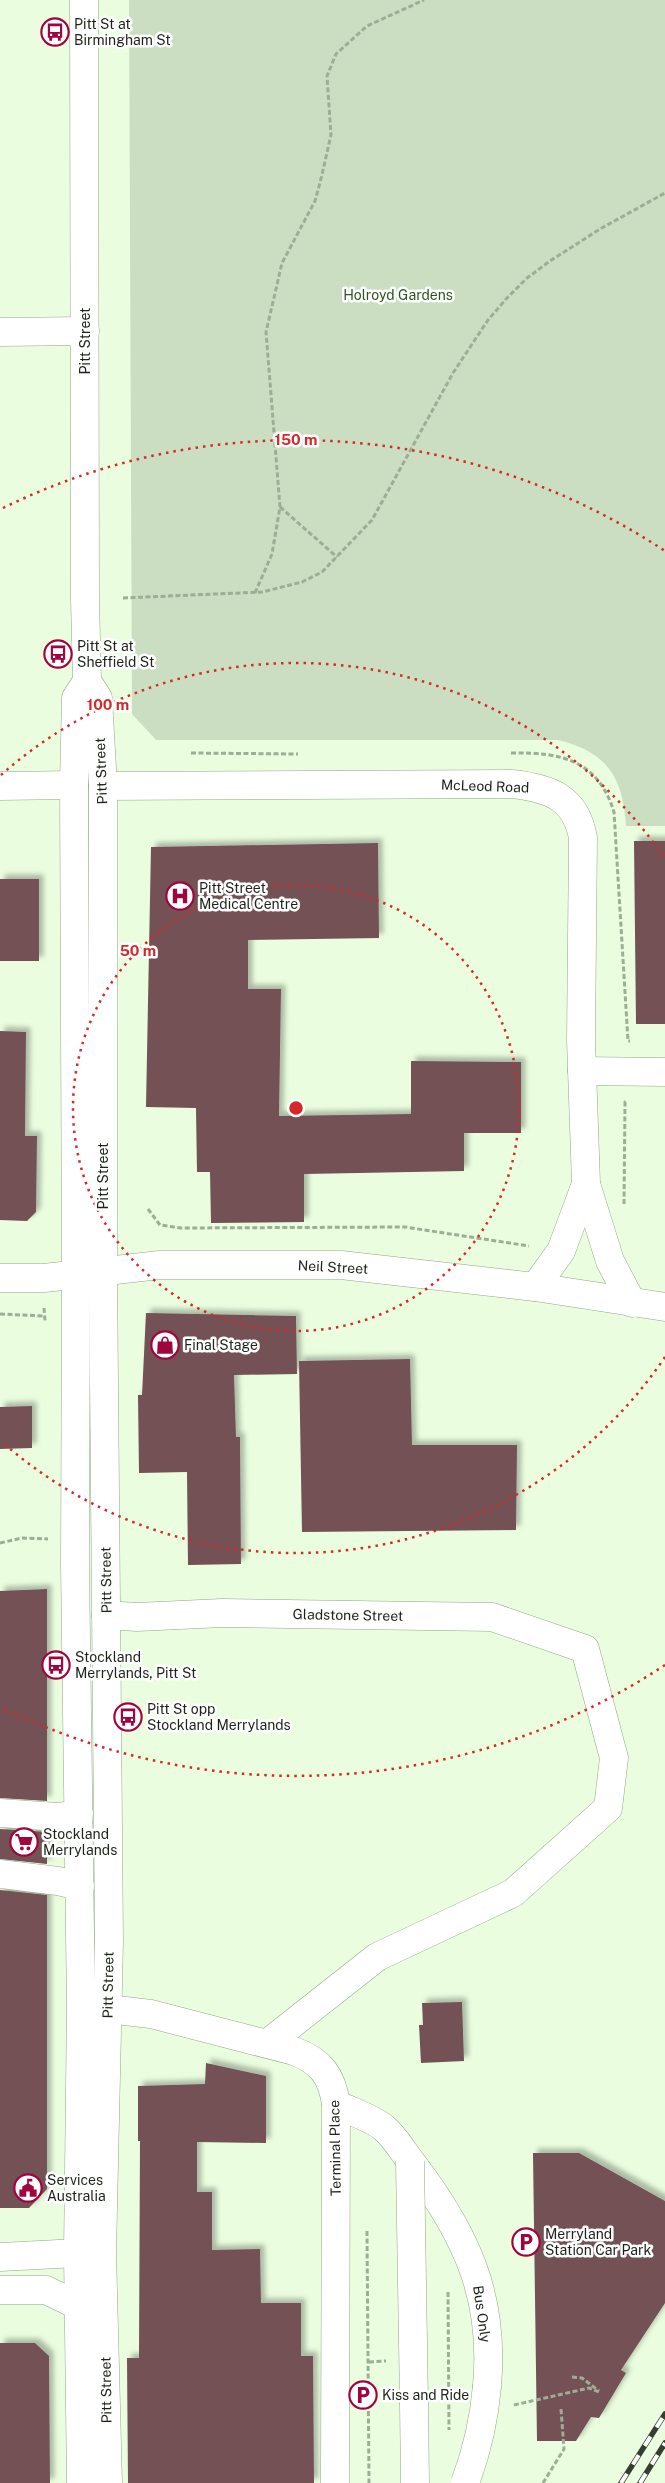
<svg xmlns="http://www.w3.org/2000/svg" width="665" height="2483" viewBox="0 0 665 2483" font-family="'Public Sans',sans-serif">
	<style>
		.green { fill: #ccdec2 }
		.building { fill: #735155; filter: url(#shadow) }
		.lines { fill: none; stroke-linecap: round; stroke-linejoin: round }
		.minor-casing { stroke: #93a689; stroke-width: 29 }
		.major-casing { stroke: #93a689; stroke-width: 29 }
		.path { stroke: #9ead95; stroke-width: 3; stroke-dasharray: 5 2.5; stroke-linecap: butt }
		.minor { stroke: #fff; stroke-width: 28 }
		.major { stroke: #fff; stroke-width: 28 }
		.rail-casing { stroke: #363e31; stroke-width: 5.5 }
		.rail { stroke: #fff; stroke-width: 4; stroke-dasharray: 11; stroke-linecap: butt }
		.minor-bridge-casing { stroke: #93a689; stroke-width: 29; stroke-linecap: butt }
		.minor-bridge { stroke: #fff; stroke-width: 28 }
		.ring { fill: none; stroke: #d62828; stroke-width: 2.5; stroke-dasharray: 2.5 5 }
		.labels { text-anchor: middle; stroke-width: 5; stroke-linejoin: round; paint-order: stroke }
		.poi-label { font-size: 14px; fill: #1c2318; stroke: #fff; text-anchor: start }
		.park-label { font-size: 14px; fill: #32511e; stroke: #fff }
		.street-label { font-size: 14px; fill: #1c2318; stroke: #fff }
		.centre { fill: #d62828; stroke: #fff; stroke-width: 2.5 }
		.ring-label { font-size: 15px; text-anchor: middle; font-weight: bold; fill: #d62828; stroke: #fff; stroke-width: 5; stroke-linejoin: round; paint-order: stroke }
	</style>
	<defs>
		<filter id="shadow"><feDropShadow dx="4.5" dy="-4.5" stdDeviation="2.5" flood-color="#0004"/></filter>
	</defs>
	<rect width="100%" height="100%" fill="#eafedf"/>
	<path class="green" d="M129,0H665V826H626C623,777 607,752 558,740H156L132,714Z"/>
	<g class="building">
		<path d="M634,841H665V1024H636Z"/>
		<path d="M378,843L379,938L248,940V989H281L279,1116L411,1114V1061L521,1062V1133H464V1171L304,1174V1222L211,1223L210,1172H197L196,1108L146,1107L151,847Z"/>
		<rect x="0" y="879" width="39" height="82"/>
		<path d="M0,1031L26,1032L25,1136H37L36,1212L27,1221L0,1220Z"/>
		<path d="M146,1313L296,1316L297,1374L234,1375L236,1437H240L241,1564L188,1565L187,1472L139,1473L138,1395H142Z"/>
		<path d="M410,1359L412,1445H517L516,1530L302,1532L299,1361Z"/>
		<path d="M32,1406V1448L0,1449V1407Z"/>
		<path d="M47,1589V1801L0,1798V1591Z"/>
		<path d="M0,1829L47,1832V1864L0,1859Z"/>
		<path d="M0,1890L47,1895V2189L29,2208H0Z"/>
		<path d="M462,2002L464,2061L421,2063L419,2025H423L422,2003Z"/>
		<path d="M206,2063L266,2076V2143L197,2142V2192H212V2250L260,2249L261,2303H301V2356H313L314,2483H128L127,2358H139L140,2141H138V2086L205,2084Z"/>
		<path d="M533,2153H579L665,2201V2303L621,2370L626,2373L599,2418L591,2417L576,2441H537Z"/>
		<path d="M0,2343H35L49,2356L50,2483H0Z"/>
	</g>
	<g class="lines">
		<g class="minor-casing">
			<g id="minor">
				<path d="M0,332L85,331"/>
				<path d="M0,786L74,785"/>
				<path d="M103,786L512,784C549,788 576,797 583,838L581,1040L586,1184L610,1261L632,1303"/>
				<path d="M582,1071L665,1072"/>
				<path d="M103,1270L109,1941L102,2253L108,2483"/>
				<path d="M76,1272L75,1565L81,2007L78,2253L81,2483"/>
				<path d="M535,1287L561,1251L586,1184"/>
				<path d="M106,1615L137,1617L222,1613L492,1617L585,1649L614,1758L608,1808L513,1893L377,1957L268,2043"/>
				<path d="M0,1813L57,1817L79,1814"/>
				<path d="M0,1874L58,1881L80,1886"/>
				<path d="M90,2007L151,2014L294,2051C321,2061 332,2076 336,2104L335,2483"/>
				<path d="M336,2104C350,2111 374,2119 384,2128C396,2138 405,2155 415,2167C467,2236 495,2298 487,2386"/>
				<path d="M0,2257L78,2253"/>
				<path d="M0,2290H46L79,2306"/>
				<path d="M414,2404L415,2483"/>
			</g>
		</g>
		<g class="major-casing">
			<g id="major">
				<path d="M84,0L85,599L87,681L98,698L103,786V1270"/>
				<path d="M76,1272L74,785L76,698L87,681"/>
				<path d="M0,1278H44L160,1265H341L535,1287L665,1307"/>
			</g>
		</g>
		<g class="path">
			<path d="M280,507L337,557"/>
			<path d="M255,593L272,554L280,507L266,332L282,263L315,201L321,179L331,135L327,76L336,54L367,26L424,0"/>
			<path d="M123,598L262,592L302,582L322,572L372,520L453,373L488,320L507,298L527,278L550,261L600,229L665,193"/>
			<path d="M191,753L298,754"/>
			<path d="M511,753C561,752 598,760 614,812L628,1041H630"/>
			<path d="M624,1204L625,1102H627"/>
			<path d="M148,1209L160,1225L181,1228L405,1227L529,1246"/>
			<path d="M44,1308L45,1321"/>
			<path d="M0,1314L44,1316"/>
			<path d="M0,1543L22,1538L48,1539"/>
			<path d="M367,2231L369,2483"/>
			<path d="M448,2292L449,2430"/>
			<path d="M369,2362L386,2361"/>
			<path d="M572,2377L582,2378L599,2391"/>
			<path d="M514,2405L589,2388L599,2392"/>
			<path d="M543,2483L564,2449L561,2409"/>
		</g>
		<use href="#minor" class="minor"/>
		<use href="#major" class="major"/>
		<g class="rail-casing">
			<g id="rail">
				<path d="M621,2483L665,2414"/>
				<path d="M640,2483L665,2443"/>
			</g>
		</g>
		<use href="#rail" class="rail"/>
		<g class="minor-bridge-casing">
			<g id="minor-bridge">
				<path d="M410,2161L414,2404"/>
				<path d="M465,2483C477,2451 484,2421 487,2386"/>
			</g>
		</g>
		<use href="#minor-bridge" class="minor-bridge"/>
	</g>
	<g class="ring">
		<circle cx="296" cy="1108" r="223"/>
		<path d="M665 1357A445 445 0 0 1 1 1441M1 775A445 445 0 0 1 665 859"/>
		<path d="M665 1665A668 668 0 0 1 3 1708M3 508A668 668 0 0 1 665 551"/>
	</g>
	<defs>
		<g id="bus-ring" transform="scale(1.4375)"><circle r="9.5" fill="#fff" stroke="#a1033e" stroke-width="1.5"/><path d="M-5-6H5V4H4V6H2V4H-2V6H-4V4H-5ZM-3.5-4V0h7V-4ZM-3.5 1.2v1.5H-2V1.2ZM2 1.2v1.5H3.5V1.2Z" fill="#a1033e"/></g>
		<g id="hospital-ring" transform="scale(1.4375)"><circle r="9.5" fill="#fff" stroke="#a1033e" stroke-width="1.5"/><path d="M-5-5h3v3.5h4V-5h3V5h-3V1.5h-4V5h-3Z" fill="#a1033e"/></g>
		<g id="shop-ring" transform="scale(1.4375)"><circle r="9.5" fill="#fff" stroke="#a1033e" stroke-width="1.5"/><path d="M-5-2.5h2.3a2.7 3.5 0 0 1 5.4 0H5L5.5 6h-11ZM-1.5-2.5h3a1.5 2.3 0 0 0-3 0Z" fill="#a1033e"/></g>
		<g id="supermarket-ring" transform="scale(1.4375)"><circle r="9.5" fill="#fff" stroke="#a1033e" stroke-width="1.5"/><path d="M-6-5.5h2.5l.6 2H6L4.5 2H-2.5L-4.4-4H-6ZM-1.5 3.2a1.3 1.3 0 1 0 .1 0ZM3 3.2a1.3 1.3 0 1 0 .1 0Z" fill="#a1033e"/></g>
		<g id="civic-ring" transform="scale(1.4375)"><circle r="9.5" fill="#fff" stroke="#a1033e" stroke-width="1.5"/><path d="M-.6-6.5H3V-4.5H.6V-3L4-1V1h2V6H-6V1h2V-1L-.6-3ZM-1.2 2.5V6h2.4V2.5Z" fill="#a1033e"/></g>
		<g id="parking-ring" transform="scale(1.4375)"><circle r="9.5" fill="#fff" stroke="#a1033e" stroke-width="1.5"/><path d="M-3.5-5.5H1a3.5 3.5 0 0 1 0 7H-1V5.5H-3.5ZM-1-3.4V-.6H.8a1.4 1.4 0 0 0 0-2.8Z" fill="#a1033e"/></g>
	</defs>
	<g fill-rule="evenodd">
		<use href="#bus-ring" x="55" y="32"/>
		<use href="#bus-ring" x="58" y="654"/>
		<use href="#hospital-ring" x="180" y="896"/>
		<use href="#shop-ring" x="165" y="1345"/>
		<use href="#bus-ring" x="56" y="1665"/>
		<use href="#bus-ring" x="128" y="1717"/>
		<use href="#supermarket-ring" x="24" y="1842"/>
		<use href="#civic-ring" x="28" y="2188"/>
		<use href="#parking-ring" x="526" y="2242"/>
		<use href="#parking-ring" x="363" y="2395"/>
	</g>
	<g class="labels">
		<g class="poi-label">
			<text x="74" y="29">Pitt St at<tspan x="74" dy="16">Birmingham St</tspan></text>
			<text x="77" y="651">Pitt St at<tspan x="77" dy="16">Sheffield St</tspan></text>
			<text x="199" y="893">Pitt Street<tspan x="199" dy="16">Medical Centre</tspan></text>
			<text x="184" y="1350">Final Stage</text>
			<text x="75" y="1662">Stockland<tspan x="75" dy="16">Merrylands, Pitt St</tspan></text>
			<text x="147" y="1714">Pitt St opp<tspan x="147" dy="16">Stockland Merrylands</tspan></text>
			<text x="43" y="1839">Stockland<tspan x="43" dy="16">Merrylands</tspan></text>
			<text x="47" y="2185">Services<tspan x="47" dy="16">Australia</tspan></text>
			<text x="545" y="2239">Merryland<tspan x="545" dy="16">Station Car Park</tspan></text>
			<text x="382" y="2400">Kiss and Ride</text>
		</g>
		<g class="park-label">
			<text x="398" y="300">Holroyd Gardens</text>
		</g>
		<g class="street-label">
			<text transform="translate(85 341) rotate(-90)" y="5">Pitt Street</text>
			<text transform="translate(101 771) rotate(-92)" y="5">Pitt Street</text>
			<text transform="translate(485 786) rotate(2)" y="5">McLeod Road</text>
			<text transform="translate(103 1176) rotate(-90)" y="5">Pitt Street</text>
			<text transform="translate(333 1267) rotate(3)" y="5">Neil Street</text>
			<text transform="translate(106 1580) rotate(-91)" y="5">Pitt Street</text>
			<text transform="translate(348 1615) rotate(1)" y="5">Gladstone Street</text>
			<text transform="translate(108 1985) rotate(-89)" y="5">Pitt Street</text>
			<text transform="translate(335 2148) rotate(-91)" y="5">Terminal Place</text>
			<text transform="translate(482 2314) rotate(82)" y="5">Bus Only</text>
			<text transform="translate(106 2390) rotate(-91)" y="5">Pitt Street</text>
		</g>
	</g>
	<circle cx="296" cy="1108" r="8" class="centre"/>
	<g class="ring-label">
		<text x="296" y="445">150 m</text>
		<text x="108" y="710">100 m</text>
		<text x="138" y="956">50 m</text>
	</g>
</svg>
